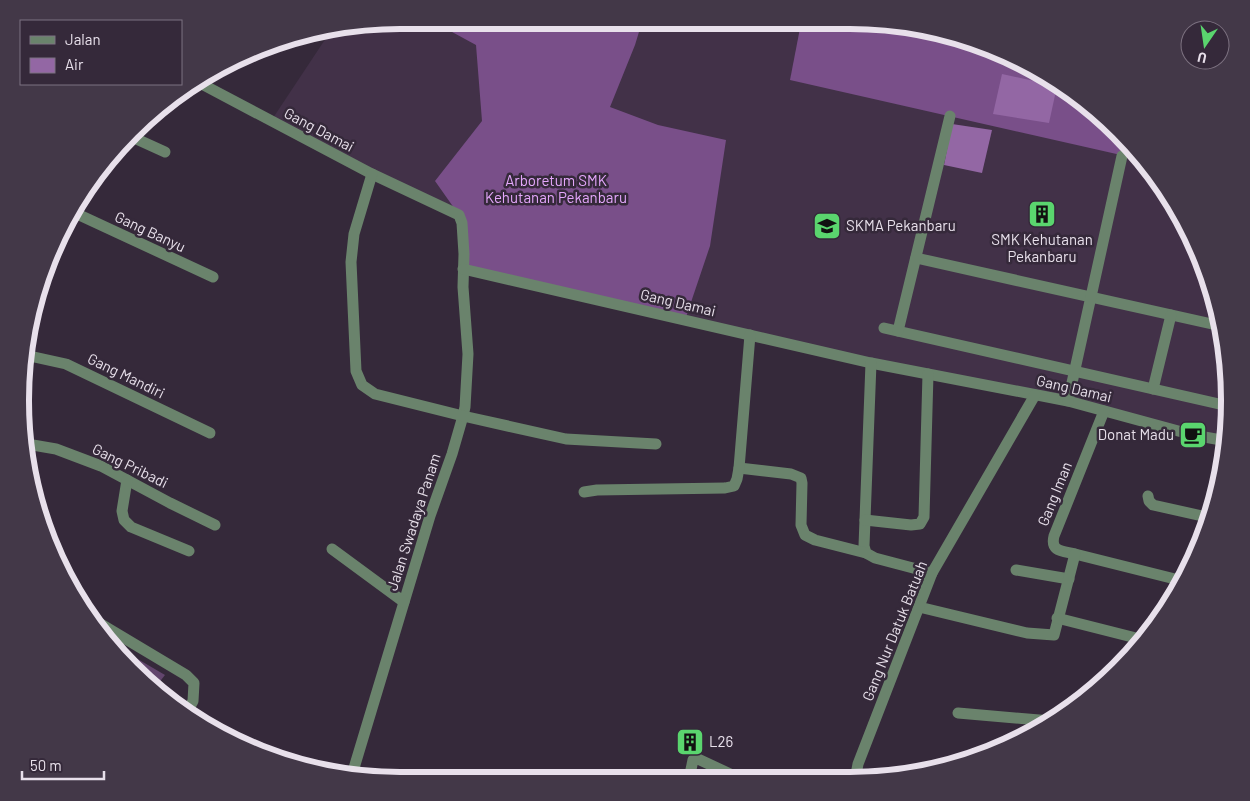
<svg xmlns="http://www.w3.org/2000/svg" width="1250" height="801" viewBox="0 0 1250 801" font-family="Barlow,sans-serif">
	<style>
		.built { fill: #423148 }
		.green { fill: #62456d }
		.forest { fill: #794f89 }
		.water { fill: #9367a4 }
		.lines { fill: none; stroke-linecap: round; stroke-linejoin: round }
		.minor { stroke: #6a836c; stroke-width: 11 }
		.labels { text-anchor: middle; stroke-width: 5; stroke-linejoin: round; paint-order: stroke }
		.street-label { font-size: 15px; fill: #e8e0eb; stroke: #35293a }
		.park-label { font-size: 15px; fill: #e5a7fc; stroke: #35293a }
		.poi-label { font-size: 15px; fill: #e8e0eb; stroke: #35293a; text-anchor: start }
		.rim { fill: none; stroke: #e8e0eb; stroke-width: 6 }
	</style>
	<rect width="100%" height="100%" fill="#35293a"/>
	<path class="built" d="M401,20L899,23L1018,59L1100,114L1151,169L1191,232L1217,302L1229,375L1227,441L1068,401L538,287L467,220L273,118L330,32Z"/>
	<path class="green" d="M112,644L165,675L154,689L150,687Z"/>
	<g class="forest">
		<path d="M430,20L642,22L635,45L610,107L658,125L726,140L710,246L685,320L463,269L459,215L435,181L482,121L476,45Z"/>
		<path d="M801,23H899L1018,59L1100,114L1143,160L790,80Z"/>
	</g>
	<g class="water">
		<path d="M1002,74L1057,86L1049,123L993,114Z"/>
		<path d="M952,124L992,130L982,173L944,165Z"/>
	</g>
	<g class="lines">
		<g class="minor">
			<path d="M196,81L372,174L459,215L462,223L464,254L463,287L468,354L465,407L463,416L452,454L430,516L351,778"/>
			<path d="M132,137L165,152"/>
			<path d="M372,174L354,234L351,262L356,371L362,385L375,394L463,416L566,439L656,444"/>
			<path d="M75,213L213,277"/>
			<path d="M916,258L1221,326"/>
			<path d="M463,269L871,363L1068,401L1193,435L1227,441"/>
			<path d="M884,328L1228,406"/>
			<path d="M898,331L950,116"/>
			<path d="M25,355L66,364L210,433"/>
			<path d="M871,363L864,546L866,553L875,558L932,573"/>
			<path d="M1153,389L1171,315"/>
			<path d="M1068,401L1122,156"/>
			<path d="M1104,411L1054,536C1050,552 1063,551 1075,554L1183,581"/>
			<path d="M27,444L56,449L101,466L170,503L215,525"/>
			<path d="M739,468L791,474L801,478L802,483L801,525L805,535L815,540L866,553"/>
			<path d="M127,480L122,511L124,520L131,527L189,551"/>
			<path d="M584,492L597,490L725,488L734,486L737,479L739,468L750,335"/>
			<path d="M1148,496L1149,501L1153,505L1211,518"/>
			<path d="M865,520L911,525L920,524L924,517L928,374"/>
			<path d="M332,549L404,602"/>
			<path d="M1016,570L1069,579"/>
			<path d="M919,607L1027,633L1054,635L1075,554"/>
			<path d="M89,617L186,675L194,683L193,701L188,710"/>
			<path d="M1057,618L1144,640"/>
			<path d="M958,713L1051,721"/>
			<path d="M689,779L693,760L698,759L743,780"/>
			<path d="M855,780L858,764L932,573L1035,395"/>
		</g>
	</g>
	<defs>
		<g id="building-square" transform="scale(1.4375)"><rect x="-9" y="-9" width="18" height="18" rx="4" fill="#5ad56e" stroke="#35293a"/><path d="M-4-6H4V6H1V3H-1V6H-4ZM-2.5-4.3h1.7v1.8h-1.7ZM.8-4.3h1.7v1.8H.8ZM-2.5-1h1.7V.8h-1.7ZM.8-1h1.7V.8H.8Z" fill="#111"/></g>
		<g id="school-square" transform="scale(1.4375)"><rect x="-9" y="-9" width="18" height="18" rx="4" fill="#5ad56e" stroke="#35293a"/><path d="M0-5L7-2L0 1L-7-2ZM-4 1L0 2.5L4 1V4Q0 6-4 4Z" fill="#111"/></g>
		<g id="cafe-square" transform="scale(1.4375)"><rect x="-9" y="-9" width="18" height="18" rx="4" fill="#5ad56e" stroke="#35293a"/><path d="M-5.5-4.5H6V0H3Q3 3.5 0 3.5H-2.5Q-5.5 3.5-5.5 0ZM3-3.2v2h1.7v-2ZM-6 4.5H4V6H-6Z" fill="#111"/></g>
	</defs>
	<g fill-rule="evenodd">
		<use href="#building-square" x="1042" y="214"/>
		<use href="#school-square" x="827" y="226"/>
		<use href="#cafe-square" x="1193" y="435"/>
		<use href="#building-square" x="690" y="742"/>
	</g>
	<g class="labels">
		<g class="street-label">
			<text transform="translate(319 130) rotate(28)" y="5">Gang Damai</text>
			<text transform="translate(150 232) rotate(25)" y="5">Gang Banyu</text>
			<text transform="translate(678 303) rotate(13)" y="5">Gang Damai</text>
			<text transform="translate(126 376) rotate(26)" y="5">Gang Mandiri</text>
			<text transform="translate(1074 389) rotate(13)" y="5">Gang Damai</text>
			<text transform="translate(130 466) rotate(26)" y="5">Gang Pribadi</text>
			<text transform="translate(1055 494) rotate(-68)" y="5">Gang Iman</text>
			<text transform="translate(414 522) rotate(-72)" y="5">Jalan Swadaya Panam</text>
			<text transform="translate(895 631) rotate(-68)" y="5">Gang Nur Datuk Batuah</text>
		</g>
		<g class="park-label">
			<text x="556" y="186">Arboretum SMK<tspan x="556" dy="17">Kehutanan Pekanbaru</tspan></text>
		</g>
		<g class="poi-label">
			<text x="846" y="231">SKMA Pekanbaru</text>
			<text x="1042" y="245" text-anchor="middle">SMK Kehutanan<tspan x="1042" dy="17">Pekanbaru</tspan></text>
			<text x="1174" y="440" text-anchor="end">Donat Madu</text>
			<text x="709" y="747">L26</text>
		</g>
	</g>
	<path d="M0 0H1250V801H0ZM400 29H850A371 371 0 0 1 1221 400V401A371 371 0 0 1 850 772H400A371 371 0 0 1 29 401V400A371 371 0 0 1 400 29Z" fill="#433848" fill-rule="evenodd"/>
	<path class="rim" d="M400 29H850A371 371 0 0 1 1221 400V401A371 371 0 0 1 850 772H400A371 371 0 0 1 29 401V400A371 371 0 0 1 400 29Z"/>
	<rect x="20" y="20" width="162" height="65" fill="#35293a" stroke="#7d7281"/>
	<rect x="30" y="36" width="25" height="8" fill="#6a836c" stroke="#7d7281"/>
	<text x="65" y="45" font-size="15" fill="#e8e0eb">Jalan</text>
	<rect x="30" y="58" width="25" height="15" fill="#9367a4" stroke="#7d7281"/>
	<text x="65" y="70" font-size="15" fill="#e8e0eb">Air</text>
	<g transform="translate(1205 45) rotate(193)"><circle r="24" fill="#35293a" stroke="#7d7281"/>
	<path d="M0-4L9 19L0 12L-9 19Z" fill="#5ad56e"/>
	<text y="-8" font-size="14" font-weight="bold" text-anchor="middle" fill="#e8e0eb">U</text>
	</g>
	<path d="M22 771v8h82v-8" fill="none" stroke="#e8e0eb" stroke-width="2.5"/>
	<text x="30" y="771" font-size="15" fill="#e8e0eb" stroke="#35293a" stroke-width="4" paint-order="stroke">50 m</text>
</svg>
